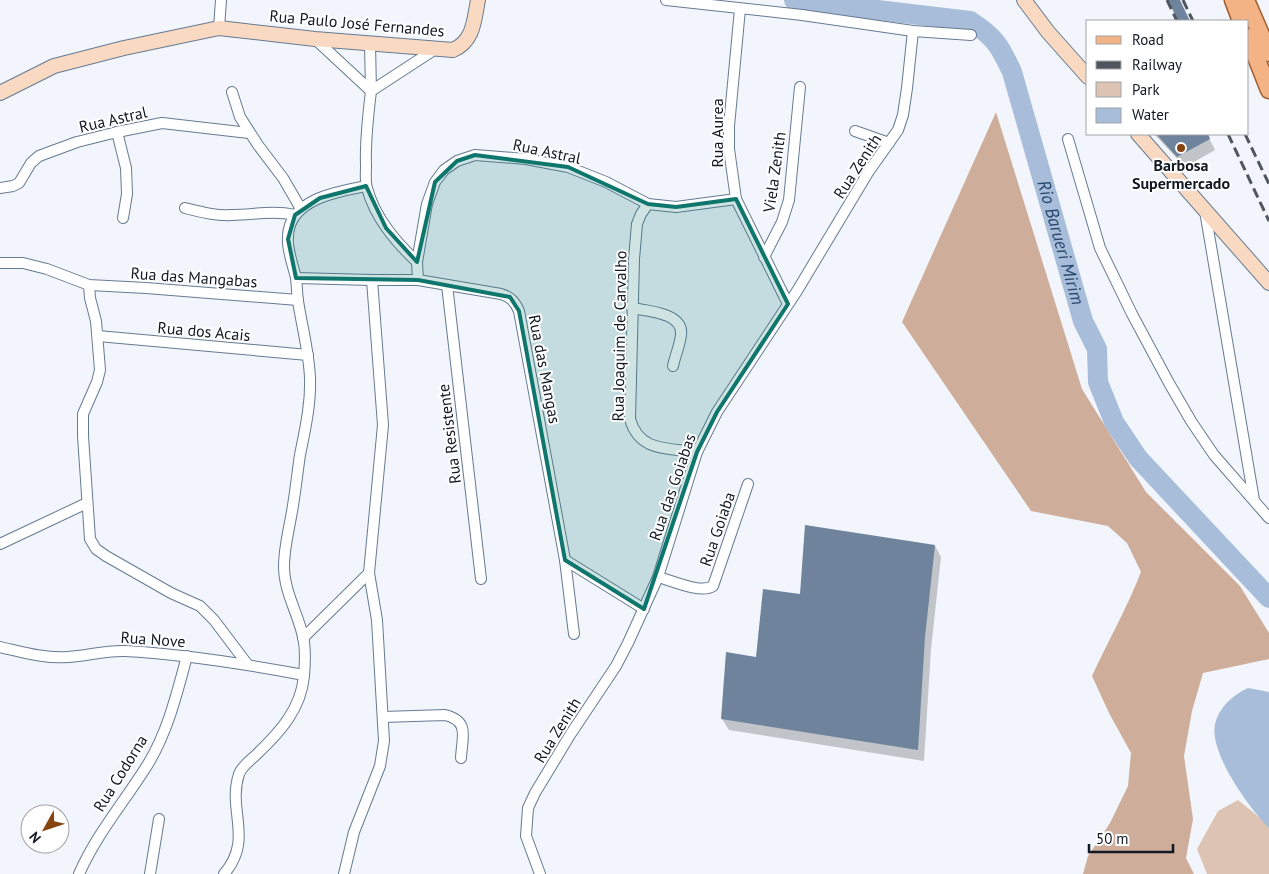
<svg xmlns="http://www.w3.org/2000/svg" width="1269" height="874" viewBox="0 0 1269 874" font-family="'PT Sans',sans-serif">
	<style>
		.green { fill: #ddc3b3 }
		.forest { fill: #ceae9b }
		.water { fill: #a7bdd9 }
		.shadow { fill: #0003 }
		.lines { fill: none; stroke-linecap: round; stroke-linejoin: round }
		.river { stroke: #a7bdd9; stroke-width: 20 }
		.building { fill: #6f839c }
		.minor-casing { stroke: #667a92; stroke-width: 12 }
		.secondary-casing { stroke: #667a92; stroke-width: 16 }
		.primary-casing { stroke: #a05d2d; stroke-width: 19 }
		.minor { stroke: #fff; stroke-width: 10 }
		.secondary { stroke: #f9d9c2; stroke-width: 14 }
		.primary { stroke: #f4b385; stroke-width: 16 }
		.rail { stroke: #50565f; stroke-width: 3; stroke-dasharray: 10 5; stroke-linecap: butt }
		.marked { fill: #0f766e; fill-opacity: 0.2; stroke: #0f766e; stroke-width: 4; stroke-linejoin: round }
		.poi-dot { fill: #854310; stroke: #fff; stroke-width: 2 }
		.labels { text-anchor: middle; stroke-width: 4; stroke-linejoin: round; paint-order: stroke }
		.street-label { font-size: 16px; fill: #121923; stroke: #fff }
		.poi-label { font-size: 16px; font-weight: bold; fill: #121923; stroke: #fff }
		.water-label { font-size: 18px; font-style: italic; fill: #27476d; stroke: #fff }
	</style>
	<rect width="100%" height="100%" fill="#f2f6fc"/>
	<path class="green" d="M1238,800L1269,825V874H1207L1197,849L1218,811Z"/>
	<path class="forest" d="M996,112L1082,389L1146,492L1240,586L1269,633V659L1203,673L1192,711L1184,756L1193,819L1186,858L1194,874H1083L1088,856L1110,823L1128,786L1131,753L1109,713L1092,676C1108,641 1127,608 1141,572L1127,543L1108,526L1031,511L902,322Z"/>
	<path class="water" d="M1248,688L1269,692V828C1249,808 1209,753 1215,724C1219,707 1233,695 1248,688Z"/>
	<g class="shadow">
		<path d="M1154,134H1207L1215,150L1185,167Z"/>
		<path d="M935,546L941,557L931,649L924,761L729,730L722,719L757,659L801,596Z"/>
	</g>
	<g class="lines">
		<path class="river" id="s1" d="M794,0L970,21C995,37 1000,46 1012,72L1083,321L1097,349L1098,382L1114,422L1138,458L1269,598"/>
	</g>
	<g class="building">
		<path d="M1168,0H1180L1190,21H1178Z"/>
		<path d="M1156,134H1208L1210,139L1177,157Z"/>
		<path d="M805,525L935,545L925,637L918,750L721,719L726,652L756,657L763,589L800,594Z"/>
	</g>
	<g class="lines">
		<g class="minor-casing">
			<g id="minor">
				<path d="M666,0L802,15L913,31L971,35"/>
				<path d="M740,9L729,126V149L736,199L788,304"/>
				<path d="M219,28L221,0"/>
				<path d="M315,39L371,91L370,44"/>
				<path d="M232,92L240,117L258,145L283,178L301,209"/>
				<path d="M855,131L889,143"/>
				<path d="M117,132L126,168L127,194L123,218"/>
				<path d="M1068,139L1100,248L1132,314L1169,383L1191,421L1214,455L1269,518"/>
				<path d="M0,188L13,186L19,183L31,163L39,156L77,142L117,132L162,123L249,133"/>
				<path d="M648,204L641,214L637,224L634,259L630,419C639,452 668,448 697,452"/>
				<path d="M185,208C201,212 216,216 232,215C253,215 273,210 295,215"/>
				<path d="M1205,211L1254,500"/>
				<path d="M764,257L782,222L789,200L800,87"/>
				<path d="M417,262C396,242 375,218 367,188C365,181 366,173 366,165C365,140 368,116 371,91L437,48"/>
				<path d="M0,263H23L47,269L89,285L146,288L298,300"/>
				<path d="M296,278L372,280H418L501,294C511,297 515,302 519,311L565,560L574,634"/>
				<path d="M418,280L417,262L423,227L427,204L435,182L444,170L457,161L475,155L526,159L568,167L606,182L648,204L676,207L736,199"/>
				<path d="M89,285L90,298L96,321L100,370L97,382L83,414V436L90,539L96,549L106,556L171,593L200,606L214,620L248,665"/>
				<path d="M447,285L481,579"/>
				<path d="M632,308C648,311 684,313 681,335C680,345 675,356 673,366"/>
				<path d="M98,336L308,355"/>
				<path d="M0,544L87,503"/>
				<path d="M565,560L644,609"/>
				<path d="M658,577C673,581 701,594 713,586L748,484"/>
				<path d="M303,638L369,573"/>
				<path d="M0,647C22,652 46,659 68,657C87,656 106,650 125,651C185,654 245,664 304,675"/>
				<path d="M383,717L445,715C470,721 462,737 461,758"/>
				<path d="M79,874C97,833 125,801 148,764C168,731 177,693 187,656"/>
				<path d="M150,874L159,819"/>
				<path d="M224,874C254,839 227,811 239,774C242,766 251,760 257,754C280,732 301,709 304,676C305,664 306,649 303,637C298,613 284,592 284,566C284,549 288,534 291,517C295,496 297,475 300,455C305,430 311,404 310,378C309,352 302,327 298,301C297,294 297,286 296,278C292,261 284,243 290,225C300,197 341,191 366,186"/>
				<path d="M344,874L354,832L380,766L384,741L377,620L369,573L383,425L372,280"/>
				<path d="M540,874L526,836L528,808L535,793L570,735L616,666L628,643L658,577L697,452L717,412L797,291L869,171L898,130L903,115L907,88L913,31"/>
			</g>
		</g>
		<g class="secondary-casing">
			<g id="secondary">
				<path d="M1024,0L1048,32L1088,77"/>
				<path d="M0,93L54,66L124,48L219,28L315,39L453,50C474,41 474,20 478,0"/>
				<path d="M1138,134L1269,283"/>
			</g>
		</g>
		<g class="primary-casing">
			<g id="primary">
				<path d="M1233,0L1241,21"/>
				<path d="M1246,0L1269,53"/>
				<path d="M1248,37L1269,90"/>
			</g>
		</g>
		<use href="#minor" class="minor"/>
		<use href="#secondary" class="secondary"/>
		<use href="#primary" class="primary"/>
		<g class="rail">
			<path d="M1167,0L1177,21"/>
			<path d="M1183,0L1193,21"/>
			<path d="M1228,134L1269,221"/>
			<path d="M1245,134L1269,184"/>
		</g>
	</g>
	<path class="marked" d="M475,155L568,167L648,204L676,207L736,199L788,304L717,412L697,452L644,609L565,560L519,311L510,297L418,280L296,278L288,239L295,215L320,198L366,186L386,228L417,262L435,182L457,161Z"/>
	<circle class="poi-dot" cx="1181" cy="148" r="5"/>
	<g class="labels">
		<g class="street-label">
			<text transform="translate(357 23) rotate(5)" y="6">Rua Paulo José Fernandes</text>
			<text transform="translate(113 119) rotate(-13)" y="6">Rua Astral</text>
			<text transform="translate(717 133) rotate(-90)" y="6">Rua Aurea</text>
			<text transform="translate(547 151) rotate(12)" y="6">Rua Astral</text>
			<text transform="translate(857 166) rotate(-57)" y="6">Rua Zenith</text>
			<text transform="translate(774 172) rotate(-82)" y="6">Viela Zenith</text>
			<text transform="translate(194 277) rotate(4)" y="6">Rua das Mangabas</text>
			<text transform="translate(204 331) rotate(5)" y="6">Rua dos Acais</text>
			<text transform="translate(619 336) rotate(-89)" y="6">Rua Joaquim de Carvalho</text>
			<text transform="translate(545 369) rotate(79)" y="6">Rua das Mangas</text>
			<text transform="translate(449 434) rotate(-97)" y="6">Rua Resistente</text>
			<text transform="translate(672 487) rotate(-71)" y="6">Rua das Goiabas</text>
			<text transform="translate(717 529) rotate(-71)" y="6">Rua Goiaba</text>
			<text transform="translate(153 639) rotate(4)" y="6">Rua Nove</text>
			<text transform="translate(557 730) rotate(-58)" y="6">Rua Zenith</text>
			<text transform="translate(120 773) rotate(-58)" y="6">Rua Codorna</text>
		</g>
		<g class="poi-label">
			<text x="1181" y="171">Barbosa<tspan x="1181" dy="18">Supermercado</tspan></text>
		</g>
		<g class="water-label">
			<text dy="6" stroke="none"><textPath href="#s1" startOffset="422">Rio Barueri Mirim</textPath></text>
		</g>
	</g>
	<rect x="1086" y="20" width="162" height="115" fill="#ffffff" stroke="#a0a3a7"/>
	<rect x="1096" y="36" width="25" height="8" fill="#f4b385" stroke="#a0a3a7"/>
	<text x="1132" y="45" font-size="15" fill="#121923">Road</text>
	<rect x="1096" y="61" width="25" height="8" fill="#50565f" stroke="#a0a3a7"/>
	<text x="1132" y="70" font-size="15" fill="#121923">Railway</text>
	<rect x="1096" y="82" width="25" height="15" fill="#ddc3b3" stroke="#a0a3a7"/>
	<text x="1132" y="95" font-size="15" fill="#121923">Park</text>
	<rect x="1096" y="108" width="25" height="15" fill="#a7bdd9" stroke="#a0a3a7"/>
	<text x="1132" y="120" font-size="15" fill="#121923">Water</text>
	<g transform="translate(45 829) rotate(230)"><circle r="24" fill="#ffffff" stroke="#a0a3a7"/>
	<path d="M0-4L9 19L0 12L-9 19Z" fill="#854310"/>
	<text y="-8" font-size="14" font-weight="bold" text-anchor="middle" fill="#121923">N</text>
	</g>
	<path d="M1089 844v8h84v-8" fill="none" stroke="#121923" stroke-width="2.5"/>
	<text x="1096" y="844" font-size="15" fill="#121923" stroke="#ffffff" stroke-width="4" paint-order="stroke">50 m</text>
</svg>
